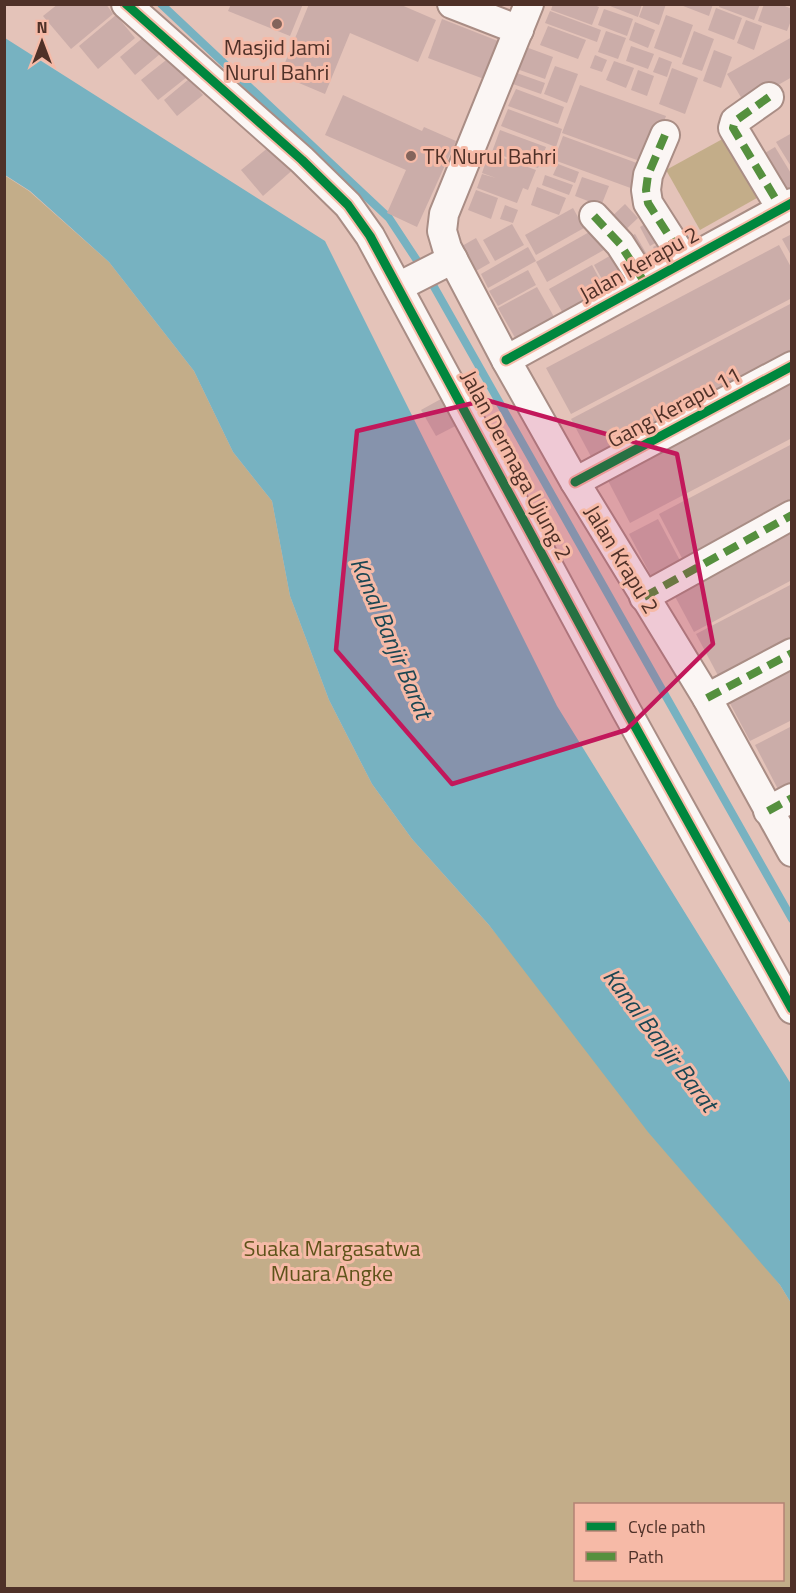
<svg xmlns="http://www.w3.org/2000/svg" width="796" height="1593" viewBox="0 0 796 1593" font-family="'Titillium Web',sans-serif">
	<style>
		.green { fill: #c3ad89; fill-rule: evenodd }
		.water { fill: #77b2c1 }
		.lines { fill: none; stroke-linecap: round; stroke-linejoin: round }
		.stream { stroke: #77b2c1; stroke-width: 8 }
		.building { fill: #cbada9 }
		.minor-casing { stroke: #a98d85; stroke-width: 32 }
		.minor { stroke: #fbf6f4; stroke-width: 28 }
		.quiet { stroke: #55903e; stroke-width: 8; stroke-dasharray: 15 8; stroke-linecap: butt }
		.cycleway-casing { stroke: #f6baa7; stroke-width: 13 }
		.cycleway { stroke: #00873e; stroke-width: 9 }
		.marked { fill: #c2185b; fill-opacity: 0.2; stroke: #c2185b; stroke-width: 4.5; stroke-linejoin: round }
		.poi-dot { fill: #83645b; stroke: #f6baa7; stroke-width: 2 }
		.labels { text-anchor: middle; stroke-width: 6; stroke-linejoin: round; paint-order: stroke }
		.poi-label { font-size: 22px; fill: #4f3128; stroke: #f6baa7 }
		.street-label { font-size: 22px; fill: #4f3128; stroke: #f6baa7 }
		.park-label { font-size: 22px; fill: #5e531a; stroke: #f6baa7 }
		.water-label { font-size: 24px; font-style: italic; fill: #1c4753; stroke: #f6baa7 }
	</style>
	<rect width="100%" height="100%" fill="#e4c3b9"/>
	<g class="green">
		<path d="M728,136L764,194L700,230L666,170Z"/>
		<path d="M4,175L29,191L109,262L194,371L233,452L272,501L290,596L329,700L372,784L412,839L489,925L780,1285L791,1303V1588H5ZM576,1504H782V1580H576Z"/>
	</g>
	<path class="water" d="M5,38L325,241L557,706L791,1084V1303L780,1285L648,1132L489,925L412,839L372,784L329,700L290,596L272,501L233,452L194,371L109,262L30,191L5,175Z"/>
	<g class="lines">
		<g class="stream">
			<path d="M161,4L389,218L422,268"/>
			<path d="M429,278L792,919"/>
		</g>
	</g>
	<g class="building">
		<path d="M58,4H106L113,14L71,49L43,16Z"/>
		<path d="M231,4H303L290,36L228,11Z"/>
		<path d="M309,4H399L436,20L418,62L350,33L325,94L280,75Z"/>
		<path d="M553,4H592L599,7L592,25L551,10Z"/>
		<path d="M605,4H642L638,17Z"/>
		<path d="M644,4H666L659,25L639,17Z"/>
		<path d="M678,4H713L709,16Z"/>
		<path d="M720,4H760L754,20L719,7Z"/>
		<path d="M764,4H780L792,9V18L787,31L758,21Z"/>
		<path d="M716,8L742,18L734,40L708,30Z"/>
		<path d="M604,9L633,19L627,36L598,25Z"/>
		<path d="M550,11L601,30L597,42L545,23Z"/>
		<path d="M116,15L135,38L98,69L79,46Z"/>
		<path d="M666,15L693,25L681,58L654,48Z"/>
		<path d="M442,19L498,41L484,79L428,58Z"/>
		<path d="M746,20L762,26L754,50L737,43Z"/>
		<path d="M635,22L655,30L648,48L629,40Z"/>
		<path d="M548,26L586,40L578,59L540,45Z"/>
		<path d="M606,31L626,38L618,59L598,52Z"/>
		<path d="M694,31L714,39L702,71L682,64Z"/>
		<path d="M145,36L160,54L135,75L120,57Z"/>
		<path d="M792,37V77L745,104L727,74Z"/>
		<path d="M523,46L553,57L545,79L514,68Z"/>
		<path d="M631,46L654,54L648,69L626,61Z"/>
		<path d="M714,50L732,57L721,88L703,81Z"/>
		<path d="M595,55L607,60L602,72L590,68Z"/>
		<path d="M170,57L187,77L158,100L141,80Z"/>
		<path d="M659,57L672,62L667,77L653,72Z"/>
		<path d="M614,61L634,68L626,88L606,80Z"/>
		<path d="M555,66L578,74L567,103L544,94Z"/>
		<path d="M672,68L698,78L685,114L659,104Z"/>
		<path d="M638,70L654,76L647,96L631,90Z"/>
		<path d="M511,71L545,83L541,94L507,82Z"/>
		<path d="M189,79L203,95L177,116L164,100Z"/>
		<path d="M580,85L666,116L648,164L562,133Z"/>
		<path d="M516,89L564,107L558,124L508,106Z"/>
		<path d="M343,95L422,131L424,127L456,141L417,227L387,213L406,170L325,135Z"/>
		<path d="M508,109L562,129L556,147L501,126Z"/>
		<path d="M500,130L546,147L538,168L492,152Z"/>
		<path d="M792,133V168L776,142Z"/>
		<path d="M563,136L645,166L636,190L554,160Z"/>
		<path d="M275,142L296,167L263,196L241,170Z"/>
		<path d="M775,147L792,175V189L780,195L758,157Z"/>
		<path d="M489,153L536,170L528,190L523,188L517,203L477,188L482,174L496,178L482,173Z"/>
		<path d="M558,164L579,172L575,183L553,175Z"/>
		<path d="M545,175L573,185L569,195L542,185Z"/>
		<path d="M582,177L609,186L601,206L575,196Z"/>
		<path d="M537,187L566,198L559,215L531,205Z"/>
		<path d="M476,190L498,198L491,219L468,210Z"/>
		<path d="M625,204L638,218L620,235L606,222Z"/>
		<path d="M505,205L518,210L513,223L500,219Z"/>
		<path d="M573,208L584,228L536,255L525,235Z"/>
		<path d="M655,218L666,237L650,246L640,227Z"/>
		<path d="M512,224L524,245L495,261L483,240Z"/>
		<path d="M600,226L611,246L547,282L536,262Z"/>
		<path d="M635,234L653,265L642,271L624,240Z"/>
		<path d="M792,234V257L782,239Z"/>
		<path d="M476,238L490,263L476,271L462,246Z"/>
		<path d="M669,238L677,253L661,263L653,247Z"/>
		<path d="M779,245L792,269V298L571,414L546,368Z"/>
		<path d="M528,247L536,261L488,288L481,274Z"/>
		<path d="M620,250L633,273L607,288L594,265Z"/>
		<path d="M592,265L606,291L564,315L549,289Z"/>
		<path d="M528,270L536,285L498,306L489,291Z"/>
		<path d="M537,287L557,322L518,343L498,308Z"/>
		<path d="M792,303V364L596,466L571,419Z"/>
		<path d="M792,374V438L630,523L604,473Z"/>
		<path d="M450,394L465,421L436,436L421,410Z"/>
		<path d="M792,444V506L684,562L659,514Z"/>
		<path d="M658,519L686,572L657,587L629,534Z"/>
		<path d="M792,525V580L694,632L671,589Z"/>
		<path d="M792,584V649L723,685L696,634Z"/>
		<path d="M792,659V720L750,741L725,694Z"/>
		<path d="M792,726V787L780,793L755,745Z"/>
	</g>
	<g class="lines">
		<g class="minor-casing">
			<g id="minor">
				<path d="M126,4L302,160L348,205L370,236L626,710L792,1009"/>
				<path d="M452,4L519,30"/>
				<path d="M529,4L444,214L442,231L447,248L506,360L575,482L707,698L792,852"/>
				<path d="M769,97L735,121L733,128L781,208"/>
				<path d="M665,135L648,175L646,190L648,203L685,261"/>
				<path d="M594,216L620,244L645,283"/>
				<path d="M398,287L453,259"/>
				<path d="M506,360L792,203"/>
				<path d="M575,482L792,366"/>
				<path d="M644,597L792,515"/>
				<path d="M707,698L792,653"/>
				<path d="M768,811L792,798"/>
			</g>
		</g>
		<use href="#minor" class="minor"/>
		<g class="quiet">
			<path d="M769,97L735,121L733,128L781,208"/>
			<path d="M665,135L648,175L646,190L648,203L685,261"/>
			<path d="M594,216L620,244L645,283"/>
			<path d="M644,597L792,515"/>
			<path d="M707,698L792,653"/>
			<path d="M768,811L792,798"/>
		</g>
		<g class="cycleway-casing">
			<g id="cycleway">
				<path d="M126,4L302,160L348,205L370,236L626,710L792,1009"/>
				<path d="M506,360L792,203"/>
				<path d="M575,482L792,366"/>
			</g>
		</g>
		<use href="#cycleway" class="cycleway"/>
	</g>
	<path class="marked" d="M486,400L677,454L713,644L626,730L452,784L336,650L357,431Z"/>
	<g class="poi-dot">
		<circle cx="277" cy="24" r="6"/>
		<circle cx="411" cy="156" r="6"/>
	</g>
	<g class="labels">
		<g class="poi-label">
			<text x="277" y="55">Masjid Jami<tspan x="277" dy="25">Nurul Bahri</tspan></text>
			<text x="423" y="164" text-anchor="start">TK Nurul Bahri</text>
		</g>
		<g class="street-label">
			<text transform="translate(639 264) rotate(-29)" y="8">Jalan Kerapu 2</text>
			<text transform="translate(674 407) rotate(-28)" y="8">Gang Kerapu 11</text>
			<text transform="translate(517 465) rotate(62)" y="8">Jalan Dermaga Ujung 2</text>
			<text transform="translate(622 559) rotate(59)" y="8">Jalan Krapu 2</text>
		</g>
		<g class="park-label">
			<text x="332" y="1256">Suaka Margasatwa<tspan x="332" dy="25">Muara Angke</tspan></text>
		</g>
		<g class="water-label">
			<text transform="translate(391 638) rotate(67)" y="8">Kanal Banjir Barat</text>
			<text transform="translate(660 1040) rotate(53)" y="8">Kanal Banjir Barat</text>
		</g>
	</g>
	<rect width="796" height="1593" fill="none" stroke="#4f3128" stroke-width="12"/>
	<rect x="574" y="1503" width="210" height="78" fill="#f6baa7" stroke="#b38374" stroke-width="1.5"/>
	<rect x="586" y="1522" width="30" height="9" fill="#00873e" stroke="#b38374" stroke-width="1.5"/>
	<text x="628" y="1533" font-size="18" fill="#4f3128">Cycle path</text>
	<rect x="586" y="1552" width="30" height="9" fill="#55903e" stroke="#b38374" stroke-width="1.5"/>
	<text x="628" y="1563" font-size="18" fill="#4f3128">Path</text>
	<g transform="translate(42 42)" stroke="#f6baa7" stroke-width="4.5" paint-order="stroke">
	<path d="M0-4.5L10 22L0 15L-10 22Z" fill="#4f3128"/>
	<text y="-9" font-size="16" font-weight="bold" text-anchor="middle" fill="#4f3128">N</text>
	</g>
</svg>
